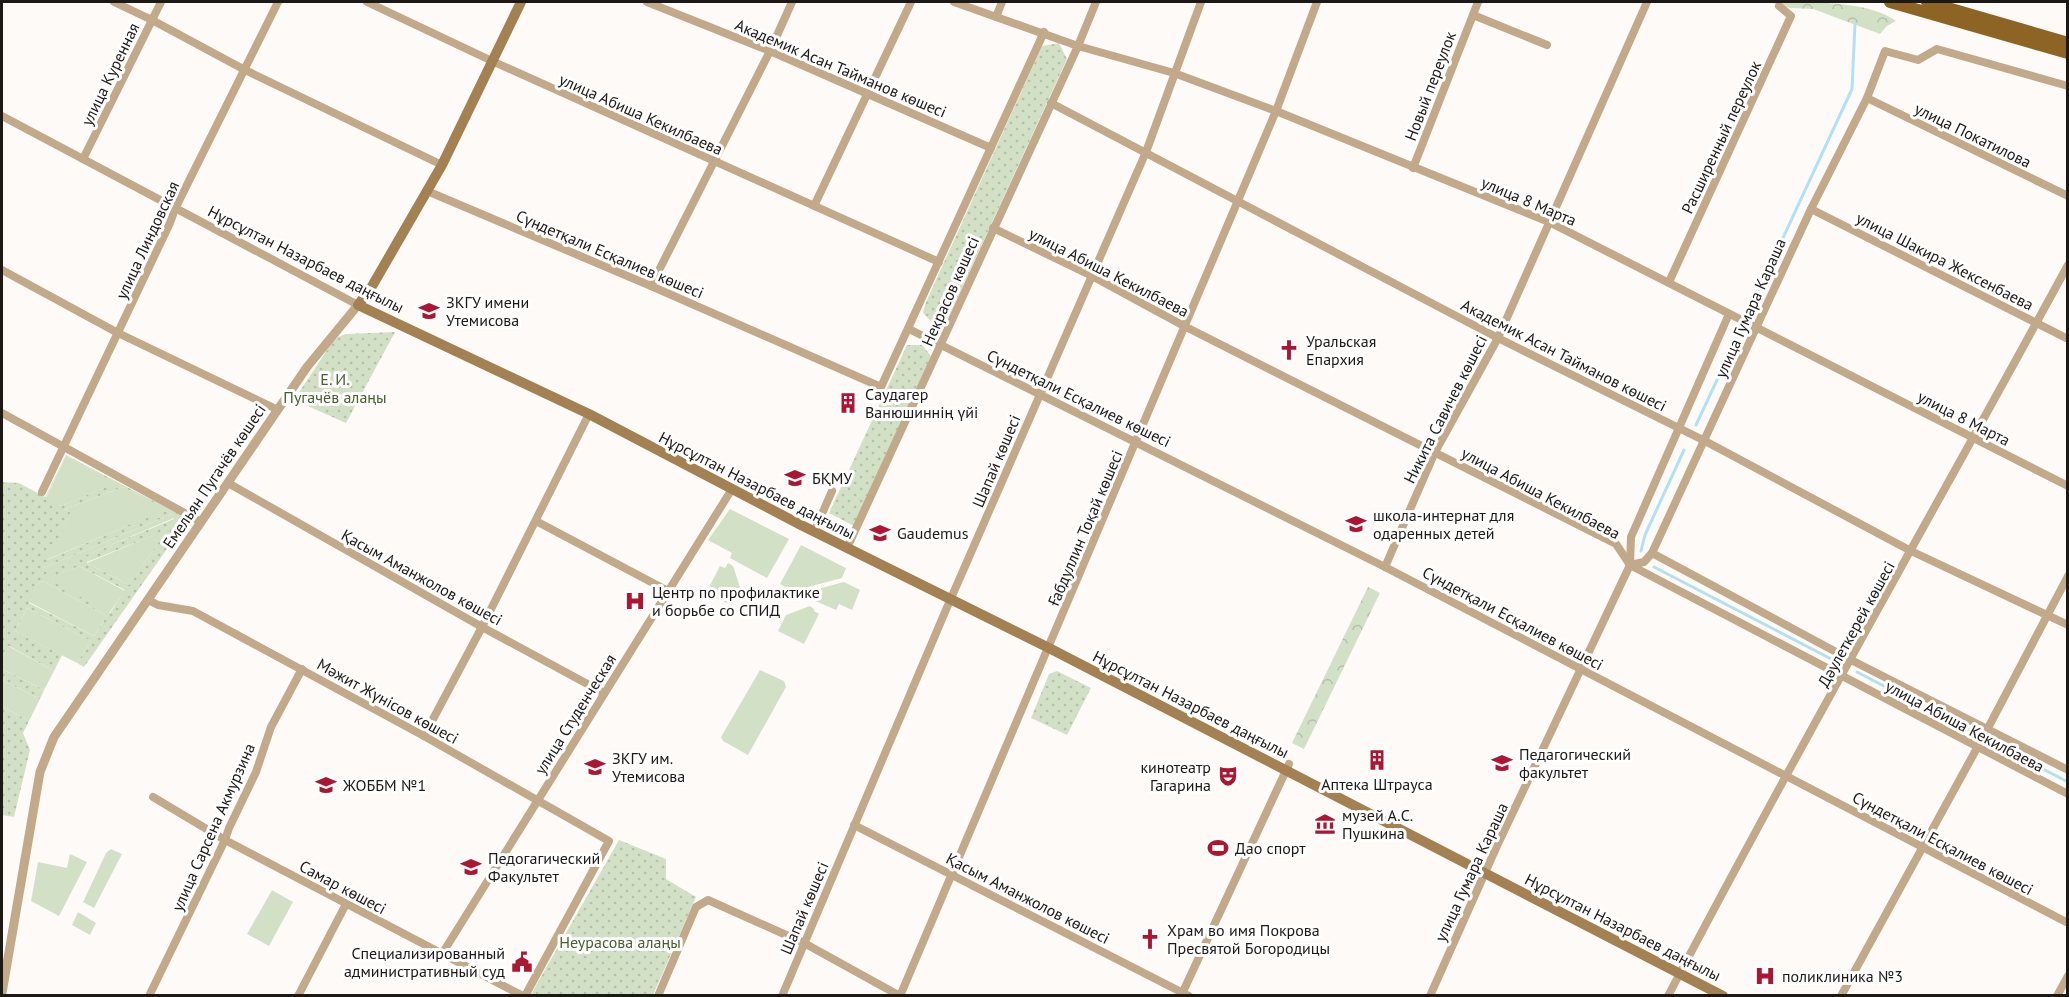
<svg xmlns="http://www.w3.org/2000/svg" width="2069" height="997" viewBox="0 0 2069 997" font-family="'PT Sans',sans-serif">
	<style>
		.grass { fill: #d2e1c6 }
		.forest { fill: url(#forest-crowns) }
		.park { fill: url(#park-dots); fill-rule: evenodd }
		.lines { fill: none; stroke-linecap: round; stroke-linejoin: round }
		.stream { stroke: #b3e1f1; stroke-width: 3 }
		.minor { stroke: #c1a98a; stroke-width: 8 }
		.tertiary { stroke: #c1a98a; stroke-width: 9 }
		.secondary { stroke: #a38152; stroke-width: 10 }
		.primary { stroke: #8e6425; stroke-width: 12 }
		.labels { text-anchor: middle; stroke-width: 6; stroke-linejoin: round; paint-order: stroke }
		.street-label { font-size: 16px; fill: #1b1816; stroke: #fff }
		.poi-label { font-size: 16px; fill: #1b1816; stroke: #fff; text-anchor: start }
		.park-label { font-size: 16px; fill: #455f2d; stroke: #fff }
	</style>
	<defs>
		<pattern id="forest-crowns" width="20" height="18" patternUnits="userSpaceOnUse" patternTransform="scale(1.5)"><rect width="20" height="18" fill="#d2e1c6"/><path d="M2 6a3 3 0 1 1 6 0M12 15a3 3 0 1 1 6 0" fill="none" stroke="#b4c0a9"/></pattern>
		<pattern id="park-dots" width="8" height="8" patternUnits="userSpaceOnUse" patternTransform="scale(1.5)"><rect width="8" height="8" fill="#d2e1c6"/><path d="M2 2h.1M6 6h.1" fill="none" stroke="#b4c0a9" stroke-width="1.8" stroke-linecap="round"/></pattern>
	</defs>
	<rect width="100%" height="100%" fill="#fefaf8"/>
	<g class="grass">
		<path d="M66,456L117,483L61,506L46,498Z"/>
		<path d="M123,487L167,509L46,560L71,513L65,509Z"/>
		<path d="M730,509L789,539L767,578L730,558L732,553L708,540Z"/>
		<path d="M172,514L174,518L45,573L43,568Z"/>
		<path d="M168,529L129,585L87,563Z"/>
		<path d="M801,545L846,568L842,578L793,591L780,584Z"/>
		<path d="M728,563L733,566L740,587L731,605L706,593L720,566L725,568Z"/>
		<path d="M79,566L125,591L109,613L47,579Z"/>
		<path d="M43,581L107,616L94,636L29,602L38,583Z"/>
		<path d="M844,582L860,590L852,610L839,604L836,610L799,594Z"/>
		<path d="M810,606L814,609V611L819,614L804,644L778,631L786,615Z"/>
		<path d="M27,608L91,641L77,663L15,631Z"/>
		<path d="M8,646L54,671L44,690L2,669V660Z"/>
		<path d="M760,670L784,681L786,687L748,755L723,741L721,737Z"/>
		<path d="M2,680L40,699L29,721L2,706Z"/>
		<path d="M111,849L122,854L94,908L83,902L106,853Z"/>
		<path d="M70,854L87,862L59,916L31,901L38,862L67,868Z"/>
		<path d="M272,890L293,902L269,946L247,934Z"/>
		<path d="M78,912L96,923L90,935L72,925Z"/>
	</g>
	<g class="forest">
		<path d="M1769,2C1806,2 1869,0 1896,21L1887,26L1880,34L1813,9L1790,8Z"/>
		<path d="M1368,587L1380,593L1304,749L1292,743Z"/>
	</g>
	<g class="park">
		<path d="M1059,43L1067,59L950,314L945,323L932,322L923,313L926,302L1042,46Z"/>
		<path d="M395,332L346,423L294,400L331,344L338,337L346,334Z"/>
		<path d="M907,345H922L931,356L854,526L829,513Z"/>
		<path d="M66,455L188,519L84,667L77,663L91,641L27,608L15,631L62,655L54,671L9,646L2,660V482L19,483L45,497ZM66,456L116,483L61,506L46,497ZM123,487L166,509L47,560L71,513L65,509ZM172,514L174,519L45,572L43,568ZM167,530L129,585L87,563V562ZM79,566L125,590L110,613L48,579ZM43,581L107,616L94,636L29,603L38,583Z"/>
		<path d="M2,669L44,690L40,699L2,680Z"/>
		<path d="M1057,671L1091,688L1067,735L1031,718L1049,674Z"/>
		<path d="M2,706L29,721L23,733L30,750L14,817L2,815Z"/>
		<path d="M619,840L666,859V879L696,897L653,995L530,996Z"/>
	</g>
	<g class="lines">
		<g class="stream">
			<path d="M1750,309L1852,89L1855,24"/>
			<path d="M1696,425L1739,333"/>
			<path d="M1641,551L1645,535L1684,450"/>
			<path d="M1654,567L1837,662"/>
			<path d="M1857,672L1969,730"/>
			<path d="M1995,744L2068,782"/>
		</g>
		<g class="minor">
			<path d="M114,2L152,20L245,70L442,165"/>
			<path d="M367,2L492,61L939,262"/>
			<path d="M647,2L770,51L991,148"/>
			<path d="M954,2L1078,46L1174,73L1276,111L1549,222L2068,486"/>
			<path d="M1473,15L1547,45"/>
			<path d="M996,17L1002,2"/>
			<path d="M1867,98L2068,196"/>
			<path d="M1051,103L1498,338L1705,441L1911,551L2068,625"/>
			<path d="M2,116L358,305"/>
			<path d="M83,159L161,2"/>
			<path d="M1413,168L1478,2"/>
			<path d="M427,191L651,286L881,387L1044,32"/>
			<path d="M814,206L911,2"/>
			<path d="M1811,209L2068,339"/>
			<path d="M993,228L1092,276L1184,326L1616,544L1630,565L2068,794"/>
			<path d="M2,270L118,333L276,409"/>
			<path d="M1669,282L1791,16L1779,6"/>
			<path d="M651,286L770,51L792,2"/>
			<path d="M909,329L1385,567L2068,923"/>
			<path d="M2,413L201,522"/>
			<path d="M228,483L482,627L604,693"/>
			<path d="M42,492L170,223L175,209L278,2"/>
			<path d="M536,521L668,591"/>
			<path d="M814,532L832,491"/>
			<path d="M847,548L1078,46L1096,2"/>
			<path d="M1652,553L1851,660L2068,770"/>
			<path d="M1630,565L1644,562L1652,553L1811,209L1867,98L1885,51L1918,60L1937,49L2068,86"/>
			<path d="M1385,567L1435,452L1498,338L1647,2"/>
			<path d="M148,600L158,605L193,611L424,736L609,841L525,996"/>
			<path d="M424,736L482,627L589,414"/>
			<path d="M153,797L225,840L523,996"/>
			<path d="M854,825L1189,996"/>
			<path d="M442,954L732,489"/>
			<path d="M149,996L225,840L229,828L256,772L271,727L302,669"/>
			<path d="M298,996L346,904"/>
			<path d="M658,996L696,907L708,900L804,943L900,996"/>
			<path d="M782,996L945,612L1146,152L1201,2"/>
			<path d="M900,996L1276,111L1317,2"/>
			<path d="M1181,996L1289,764"/>
			<path d="M1430,996L1496,848L1630,565L1631,537L1729,314"/>
			<path d="M1668,996C1797,750 1935,509 2068,265"/>
			<path d="M1841,996L1988,728L2068,576"/>
			<path d="M2057,996L2068,976"/>
		</g>
		<path class="tertiary" d="M2,993L40,772L54,737L307,367L358,305"/>
		<path class="secondary" d="M521,2L442,165L371,288L358,305L589,414L801,525L1049,648L1723,996"/>
		<g class="primary">
			<path d="M1890,2L2068,53"/>
			<path d="M1927,2L2068,43"/>
		</g>
	</g>
	<defs>
		<g id="university-bare" transform="scale(1.62)"><path d="M0-5L7-2L0 1L-7-2ZM-4 1L0 2.5L4 1V4Q0 6-4 4Z" fill="#ac1633" stroke="#fff" stroke-width="2.5" paint-order="stroke"/></g>
		<g id="church-bare" transform="scale(1.62)"><path d="M-1.2-6h2.4v3.5h3.3v2.4h-3.3V6h-2.4V-.1h-3.3v-2.4h3.3Z" fill="#ac1633" stroke="#fff" stroke-width="2.5" paint-order="stroke"/></g>
		<g id="building-bare" transform="scale(1.62)"><path d="M-4-6H4V6H1V3H-1V6H-4ZM-2.5-4.3h1.7v1.8h-1.7ZM.8-4.3h1.7v1.8H.8ZM-2.5-1h1.7V.8h-1.7ZM.8-1h1.7V.8H.8Z" fill="#ac1633" stroke="#fff" stroke-width="2.5" paint-order="stroke"/></g>
		<g id="school-bare" transform="scale(1.62)"><path d="M0-5L7-2L0 1L-7-2ZM-4 1L0 2.5L4 1V4Q0 6-4 4Z" fill="#ac1633" stroke="#fff" stroke-width="2.5" paint-order="stroke"/></g>
		<g id="hospital-bare" transform="scale(1.62)"><path d="M-5-5h3v3.5h4V-5h3V5h-3V1.5h-4V5h-3Z" fill="#ac1633" stroke="#fff" stroke-width="2.5" paint-order="stroke"/></g>
		<g id="theatre-bare" transform="scale(1.62)"><path d="M-5-5.5Q0-4 5-5.5V0Q5 5 0 6Q-5 5-5 0ZM-3.3-2.5H-1v1.5H-3.3ZM1-2.5H3.3v1.5H1ZM-2.8 1Q0 5.5 2.8 1Z" fill="#ac1633" stroke="#fff" stroke-width="2.5" paint-order="stroke"/></g>
		<g id="museum-bare" transform="scale(1.62)"><path d="M0-6L6-3V-2H-6V-3ZM-5-1h2V3h-2ZM-1-1h2V3h-2ZM3-1h2V3H3ZM-6 4H6V6H-6Z" fill="#ac1633" stroke="#fff" stroke-width="2.5" paint-order="stroke"/></g>
		<g id="stadium-bare" transform="scale(1.62)"><path d="M0-5a6.5 5 0 1 0 0 10a6.5 5 0 1 0 0-10ZM-3.5-1.8h7v3.6h-7Z" fill="#ac1633" stroke="#fff" stroke-width="2.5" paint-order="stroke"/></g>
		<g id="civic-bare" transform="scale(1.62)"><path d="M-.6-6.5H3V-4.5H.6V-3L4-1V1h2V6H-6V1h2V-1L-.6-3ZM-1.2 2.5V6h2.4V2.5Z" fill="#ac1633" stroke="#fff" stroke-width="2.5" paint-order="stroke"/></g>
	</defs>
	<g fill-rule="evenodd">
		<use href="#university-bare" x="429" y="311"/>
		<use href="#church-bare" x="1289" y="350"/>
		<use href="#building-bare" x="848" y="403"/>
		<use href="#school-bare" x="795" y="478"/>
		<use href="#school-bare" x="1356" y="524"/>
		<use href="#university-bare" x="880" y="533"/>
		<use href="#hospital-bare" x="635" y="601"/>
		<use href="#building-bare" x="1377" y="760"/>
		<use href="#university-bare" x="1502" y="763"/>
		<use href="#university-bare" x="595" y="767"/>
		<use href="#theatre-bare" x="1228" y="776"/>
		<use href="#school-bare" x="326" y="785"/>
		<use href="#museum-bare" x="1325" y="824"/>
		<use href="#stadium-bare" x="1218" y="848"/>
		<use href="#university-bare" x="471" y="867"/>
		<use href="#church-bare" x="1150" y="939"/>
		<use href="#civic-bare" x="522" y="962"/>
		<use href="#hospital-bare" x="1765" y="976"/>
	</g>
	<g class="labels">
		<g class="street-label">
			<text transform="translate(841 68) rotate(23)" y="6">Академик Асан Тайманов көшесі</text>
			<text transform="translate(110 74) rotate(-64)" y="6">улица Куренная</text>
			<text transform="translate(1430 86) rotate(-69)" y="6">Новый переулок</text>
			<text transform="translate(641 114) rotate(24)" y="6">улица Абиша Кекилбаева</text>
			<text transform="translate(1973 135) rotate(26)" y="6">улица Покатилова</text>
			<text transform="translate(1721 137) rotate(-65)" y="6">Расширенный переулок</text>
			<text transform="translate(1529 201) rotate(23)" y="6">улица 8 Марта</text>
			<text transform="translate(147 240) rotate(-65)" y="6">улица Линдовская</text>
			<text transform="translate(610 254) rotate(23)" y="6">Сүндетқали Есқалиев көшесі</text>
			<text transform="translate(306 259) rotate(27)" y="6">Нұрсұлтан Назарбаев даңғылы</text>
			<text transform="translate(1945 261) rotate(27)" y="6">улица Шакира Жексенбаева</text>
			<text transform="translate(1109 272) rotate(27)" y="6">улица Абиша Кекилбаева</text>
			<text transform="translate(950 291) rotate(-66)" y="6">Некрасов көшесі</text>
			<text transform="translate(1750 308) rotate(-66)" y="6">улица Гумара Караша</text>
			<text transform="translate(1564 355) rotate(27)" y="6">Академик Асан Тайманов көшесі</text>
			<text transform="translate(1079 398) rotate(26)" y="6">Сүндетқали Есқалиев көшесі</text>
			<text transform="translate(1445 409) rotate(-63)" y="6">Никита Савичев көшесі</text>
			<text transform="translate(1964 418) rotate(27)" y="6">улица 8 Марта</text>
			<text transform="translate(996 461) rotate(-67)" y="6">Шапай көшесі</text>
			<text transform="translate(214 476) rotate(-56)" y="6">Емельян Пугачёв көшесі</text>
			<text transform="translate(757 485) rotate(27)" y="6">Нұрсұлтан Назарбаев даңғылы</text>
			<text transform="translate(1541 493) rotate(28)" y="6">улица Абиша Кекилбаева</text>
			<text transform="translate(1085 528) rotate(-67)" y="6">Ғабдуллин Тоқай көшесі</text>
			<text transform="translate(422 577) rotate(29)" y="6">Қасым Аманжолов көшесі</text>
			<text transform="translate(1513 618) rotate(28)" y="6">Сүндетқали Есқалиев көшесі</text>
			<text transform="translate(1856 624) rotate(-61)" y="6">Дәулеткерей көшесі</text>
			<text transform="translate(388 701) rotate(29)" y="6">Мәжит Жүнісов көшесі</text>
			<text transform="translate(1191 704) rotate(27)" y="6">Нұрсұлтан Назарбаев даңғылы</text>
			<text transform="translate(575 714) rotate(-58)" y="6">улица Студенческая</text>
			<text transform="translate(1965 726) rotate(28)" y="6">улица Абиша Кекилбаева</text>
			<text transform="translate(213 827) rotate(-66)" y="6">улица Сарсена Акмурзина</text>
			<text transform="translate(1943 843) rotate(28)" y="6">Сүндетқали Есқалиев көшесі</text>
			<text transform="translate(1471 872) rotate(-65)" y="6">улица Гумара Караша</text>
			<text transform="translate(343 887) rotate(28)" y="6">Самар көшесі</text>
			<text transform="translate(1028 898) rotate(27)" y="6">Қасым Аманжолов көшесі</text>
			<text transform="translate(804 908) rotate(-67)" y="6">Шапай көшесі</text>
			<text transform="translate(1623 927) rotate(27)" y="6">Нұрсұлтан Назарбаев даңғылы</text>
		</g>
		<g class="poi-label">
			<text x="446" y="308">ЗКГУ имени<tspan x="446" dy="18">Утемисова</tspan></text>
			<text x="1306" y="347">Уральская<tspan x="1306" dy="18">Епархия</tspan></text>
			<text x="865" y="400">Саудагер<tspan x="865" dy="18">Ванюшиннің үйі</tspan></text>
			<text x="812" y="484">БҚМУ</text>
			<text x="1373" y="521">школа-интернат для<tspan x="1373" dy="18">одаренных детей</tspan></text>
			<text x="897" y="539">Gaudemus</text>
			<text x="652" y="598">Центр по профилактике<tspan x="652" dy="18">и борьбе со СПИД</tspan></text>
			<text x="1519" y="760">Педагогический<tspan x="1519" dy="18">факультет</tspan></text>
			<text x="612" y="764">ЗКГУ им.<tspan x="612" dy="18">Утемисова</tspan></text>
			<text x="1211" y="773" text-anchor="end">кинотеатр<tspan x="1211" dy="18">Гагарина</tspan></text>
			<text x="1377" y="790" text-anchor="middle">Аптека Штрауса</text>
			<text x="343" y="791">ЖОББМ №1</text>
			<text x="1342" y="821">музей А.С.<tspan x="1342" dy="18">Пушкина</tspan></text>
			<text x="1235" y="854">Дао спорт</text>
			<text x="488" y="864">Педогагический<tspan x="488" dy="18">Факультет</tspan></text>
			<text x="1167" y="936">Храм во имя Покрова<tspan x="1167" dy="18">Пресвятой Богородицы</tspan></text>
			<text x="505" y="959" text-anchor="end">Специализированный<tspan x="505" dy="18">административный суд</tspan></text>
			<text x="1782" y="982">поликлиника №3</text>
		</g>
		<g class="park-label">
			<text x="335" y="385">Е. И.<tspan x="335" dy="18">Пугачёв алаңы</tspan></text>
			<text x="620" y="948">Неурасова алаңы</text>
		</g>
	</g>
	<rect width="2069" height="997" fill="none" stroke="#1b1816" stroke-width="6"/>
</svg>
